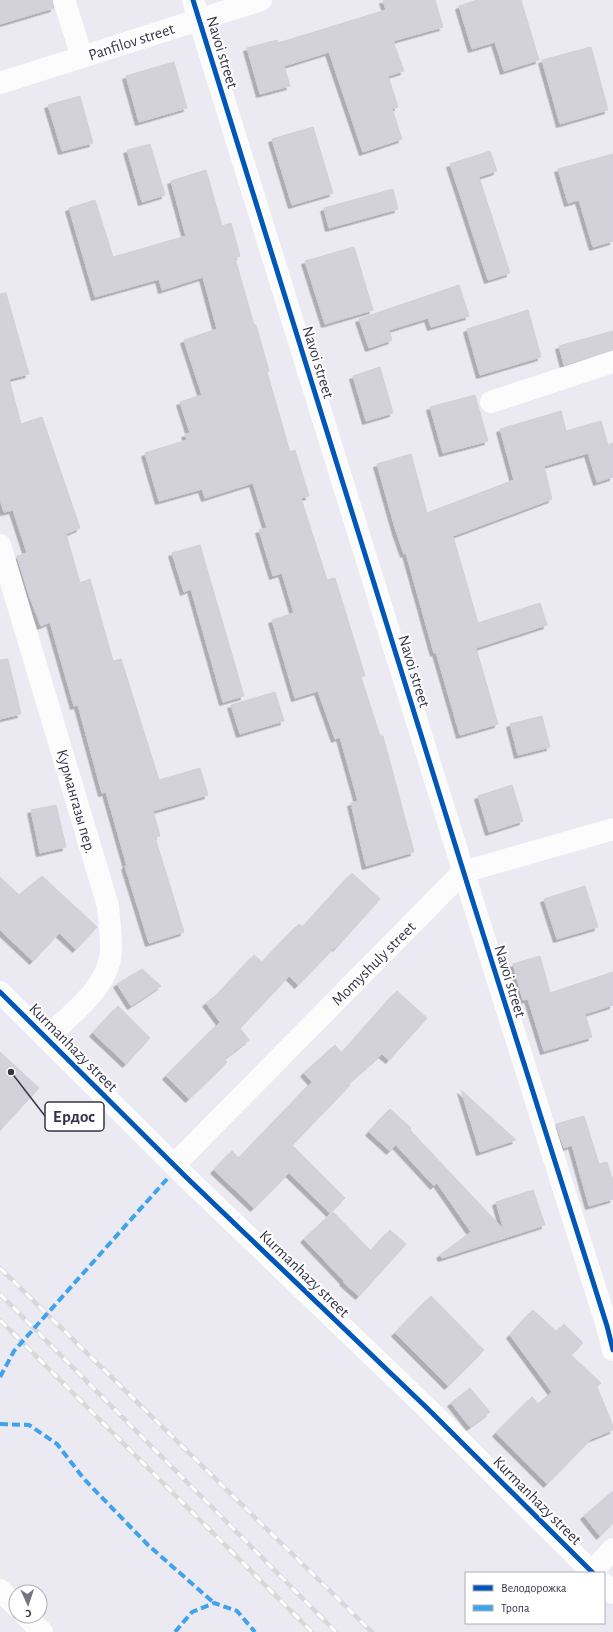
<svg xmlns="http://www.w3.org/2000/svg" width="613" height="1632" viewBox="0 0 613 1632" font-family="'Alegreya Sans',sans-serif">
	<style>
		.building { fill: #d3d2db; stroke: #d0cfda; filter: url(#shadow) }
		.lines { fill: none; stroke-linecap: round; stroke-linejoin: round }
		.minor { stroke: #fcfcfd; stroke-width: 22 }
		.rail-casing { stroke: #d8d8d9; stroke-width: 4.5 }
		.rail { stroke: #fff; stroke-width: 3; stroke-dasharray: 9; stroke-linecap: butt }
		.quiet { stroke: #3fa3ec; stroke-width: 4; stroke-dasharray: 8 4; stroke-linecap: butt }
		.cycleway-casing { stroke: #fff; stroke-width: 8 }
		.cycleway { stroke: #0057b8; stroke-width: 5 }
		.labels { text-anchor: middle; stroke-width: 4; stroke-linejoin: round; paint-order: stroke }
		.street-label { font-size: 16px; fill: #363448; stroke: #fff }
		.leader { fill: none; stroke: #363448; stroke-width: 1.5 }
		.callout-dot { fill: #363448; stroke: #fff; stroke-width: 1.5 }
		.callout { fill: #fff; stroke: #363448; stroke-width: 1.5 }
		.callout-label { font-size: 17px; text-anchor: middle; font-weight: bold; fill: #363448 }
	</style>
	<defs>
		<filter id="shadow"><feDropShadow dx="-3.5" dy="3.5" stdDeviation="0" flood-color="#0004"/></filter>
	</defs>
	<rect width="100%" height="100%" fill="#ebeaf2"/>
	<g class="building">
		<path d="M0,0H52L54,8L0,24Z"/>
		<path d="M383,0H435L443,27L393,41L404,71L388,76L398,107L392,109L402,139L363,152L329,52L284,66L290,86L260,94L247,48L277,40L278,43L386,10Z"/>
		<path d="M477,0H521L539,60L504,71L495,42L472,49L459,6Z"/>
		<path d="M591,47L608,110L560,124L542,60Z"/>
		<path d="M174,62L187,108L139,122L126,76Z"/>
		<path d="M80,96L93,143L62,151L48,105Z"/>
		<path d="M313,127L333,193L292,205L272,139Z"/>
		<path d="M150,144L165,195L142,202L127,150Z"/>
		<path d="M490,151L497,171L479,177L510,273L488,280L450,164Z"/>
		<path d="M613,154V241L593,247L579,200L568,203L558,169Z"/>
		<path d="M206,170L222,226L231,223L240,256L235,258L254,325H256L269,371L267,372L290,452L295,450L309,496L301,498L327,580L335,578L365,676L361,677L380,736H383L414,852L366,866L351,803L358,801L340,737L335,739L318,691L295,698L272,620L294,613L282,573L273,576L259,530L267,528L253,483L205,498L202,489L159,501L145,453L187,440L185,434L190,433L180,402L202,395L184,340L217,329L203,277L162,290L159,279L95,297L69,208L95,200L113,257L186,236L171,181Z"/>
		<path d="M393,189L398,209L329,228L324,208Z"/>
		<path d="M354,247L373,310L325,324L305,261Z"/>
		<path d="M459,285L469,316L431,327L428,318L389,330L392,340L369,348L359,319Z"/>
		<path d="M6,293L29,374L9,379L21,424L42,417L80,528L66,534L80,583L90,579L113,661L121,659L159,780L200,768L208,795L153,811L160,836L155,837L184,932L149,943L125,866H127L106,792L102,793L78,705L74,706L50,622L41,626L29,595L17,556L27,553L13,510L4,512L0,499V294Z"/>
		<path d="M528,310L541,357L480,375L467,329Z"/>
		<path d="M613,331V350L564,365L559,346Z"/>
		<path d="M380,367L393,413L366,421L353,376Z"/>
		<path d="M475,395L488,441L443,453L430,407Z"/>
		<path d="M561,411L566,431L601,421L608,445L613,443V477L597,482L588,453L544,466L552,499L453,536L478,623L540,603L547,625L476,648L498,724L460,735L436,652L434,653L406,553L404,554L396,531L377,464L411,454L427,513L514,480L500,429Z"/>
		<path d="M200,545L244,696L223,702L191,589L184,592L172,553Z"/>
		<path d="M8,659L21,714L0,719V660Z"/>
		<path d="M275,692L284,721L240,734L231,705Z"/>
		<path d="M542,716L550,747L518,755L510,724Z"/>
		<path d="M512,785L523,821L489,832L478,796Z"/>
		<path d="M56,805L66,847L40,853L31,810Z"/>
		<path d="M352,873L380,899L336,948L335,947L298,985L289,976L240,1028L249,1040L224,1059L227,1062L189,1099L166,1076L220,1022L206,1003L219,993L254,955L262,962L299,924L303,927Z"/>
		<path d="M42,876L97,927L76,949L59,933L33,961L0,930V877L19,895Z"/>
		<path d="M585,886L598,927L557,939L544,899Z"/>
		<path d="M540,956L550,993L613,972V1005L585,1014L592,1037L544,1051L528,999L523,1000L513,964Z"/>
		<path d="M142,969L161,986L131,1006L117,984Z"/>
		<path d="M397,991L427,1018L389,1060L382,1054L349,1083L350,1085L292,1145L345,1198L330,1213L289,1173L254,1208L214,1170L232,1151L239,1158L312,1082L304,1073L335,1045L342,1053Z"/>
		<path d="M118,1006L150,1038L126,1064L93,1033Z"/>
		<path d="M0,1052L39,1088L0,1130Z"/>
		<path d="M461,1090L516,1140L480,1152Z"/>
		<path d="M390,1109L411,1128L410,1130L504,1230L496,1202L533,1190L545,1225L442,1258L440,1255L471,1232L437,1183L434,1186L396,1145L390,1151L369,1132Z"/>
		<path d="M584,1116L599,1164L607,1162L613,1181V1199L589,1206L572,1145L564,1148L556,1124Z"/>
		<path d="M333,1212L371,1251L390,1230L406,1244L359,1296L343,1282L344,1281L304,1239Z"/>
		<path d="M431,1296L484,1350L448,1386L395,1333Z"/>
		<path d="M533,1310L557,1332L564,1324L583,1343L571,1355L601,1383L597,1387L613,1426V1430L591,1439L547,1484L496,1433L532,1397L538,1404L552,1392L510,1335Z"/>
		<path d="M470,1388L490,1412L470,1427L451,1403Z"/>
		<path d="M613,1491V1523L600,1536L584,1516Z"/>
	</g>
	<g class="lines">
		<g class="minor">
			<path d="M64,0L82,57"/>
			<path d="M193,0L472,899L607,1326L613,1350"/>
			<path d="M0,83L261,0"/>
			<path d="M491,402L613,362"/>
			<path d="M0,545L108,906C109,921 113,945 110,958C105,990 68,1017 46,1038"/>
			<path d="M0,992L186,1177L429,1410L593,1573"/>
			<path d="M174,1165L463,872L613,829"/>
			<path d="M592,1572L613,1549"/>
			<path d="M604,1584L613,1593"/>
			<path d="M0,1590L16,1606"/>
			<path d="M26,1616L42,1632"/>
		</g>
		<g class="rail-casing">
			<g id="rail">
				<path d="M0,1268L372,1632"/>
				<path d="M0,1294L336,1632"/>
				<path d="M0,1320L312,1632"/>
			</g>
		</g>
		<use href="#rail" class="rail"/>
		<g class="quiet">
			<path d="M0,1377L14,1351L167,1179"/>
			<path d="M0,1424L29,1425L57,1444L84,1479L148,1545L214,1603"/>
			<path d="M175,1632L192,1612L214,1603L237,1611L255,1632"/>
		</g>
		<g class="cycleway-casing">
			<g id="cycleway">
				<path d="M193,0L472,899L607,1326L613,1350"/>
				<path d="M0,992L186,1177L429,1410L593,1573"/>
			</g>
		</g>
		<use href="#cycleway" class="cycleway"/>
	</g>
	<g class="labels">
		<g class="street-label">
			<text transform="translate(131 41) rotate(-18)" y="6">Panfilov street</text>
			<text transform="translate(223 52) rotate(73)" y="6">Navoi street</text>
			<text transform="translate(319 362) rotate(73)" y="6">Navoi street</text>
			<text transform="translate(415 671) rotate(73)" y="6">Navoi street</text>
			<text transform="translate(77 801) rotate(74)" y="6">Курмангазы пер.</text>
			<text transform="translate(373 963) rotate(-45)" y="6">Momyshuly street</text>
			<text transform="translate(511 981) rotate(73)" y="6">Navoi street</text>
			<text transform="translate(74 1047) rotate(45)" y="6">Kurmanhazy street</text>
			<text transform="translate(305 1273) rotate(44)" y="6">Kurmanhazy street</text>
			<text transform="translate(538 1500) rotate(45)" y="6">Kurmanhazy street</text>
		</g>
	</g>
	<path class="leader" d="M11 1072L45 1116"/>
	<circle class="callout-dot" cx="11" cy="1072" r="4"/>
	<rect class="callout" x="45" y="1102" width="59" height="29" rx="4"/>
	<g class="callout-label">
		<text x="74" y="1122">Ердос</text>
	</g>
	<rect x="465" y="1572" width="140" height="52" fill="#ffffff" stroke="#afaeb6"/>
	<rect x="473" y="1585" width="20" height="6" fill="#0057b8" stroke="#afaeb6"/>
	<text x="501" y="1592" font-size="12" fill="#363448">Велодорожка</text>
	<rect x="473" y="1605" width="20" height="6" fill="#3fa3ec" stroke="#afaeb6"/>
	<text x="501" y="1612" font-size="12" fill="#363448">Тропа</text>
	<g transform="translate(28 1604) rotate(177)"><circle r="19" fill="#ffffff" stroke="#afaeb6"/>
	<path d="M0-3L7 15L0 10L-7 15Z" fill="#757484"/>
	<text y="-6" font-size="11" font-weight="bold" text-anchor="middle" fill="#363448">С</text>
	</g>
</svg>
